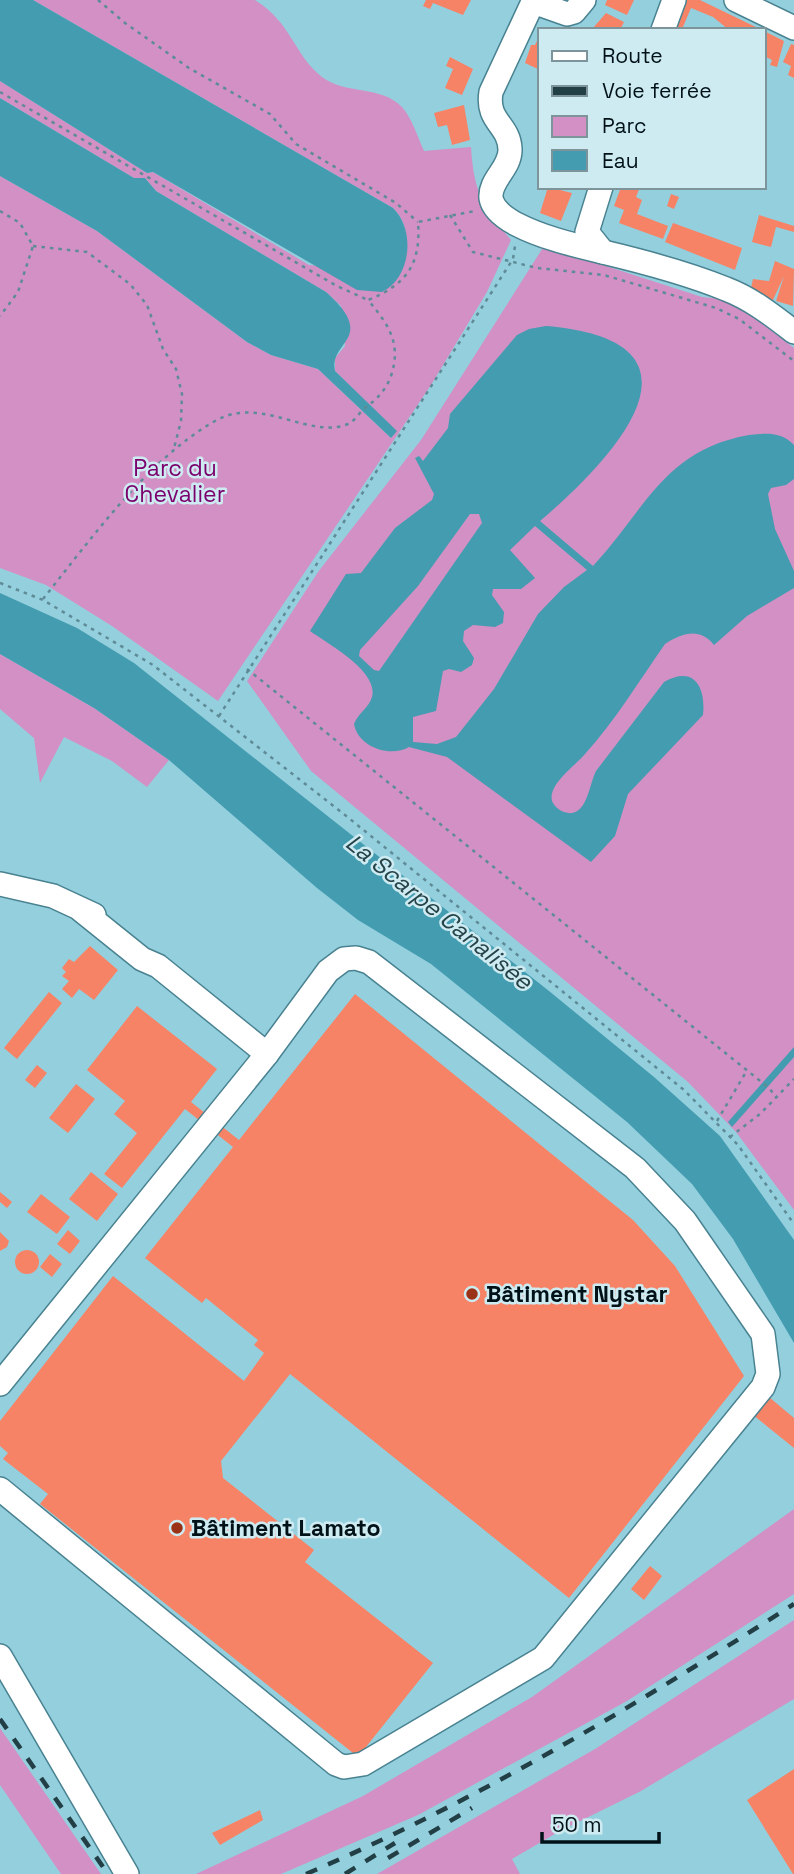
<svg xmlns="http://www.w3.org/2000/svg" width="794" height="1874" viewBox="0 0 794 1874" font-family="'Space Grotesk',sans-serif">
	<style>
		.green { fill: #d390c4 }
		.water { fill: #439cb0; fill-rule: evenodd }
		.building { fill: #f78366 }
		.lines { fill: none; stroke-linecap: round; stroke-linejoin: round }
		.minor-casing { stroke: #498290; stroke-width: 26 }
		.path { stroke: #5f8b97; stroke-width: 2.5; stroke-dasharray: 3.5 5; stroke-linecap: butt }
		.minor { stroke: #fff; stroke-width: 23 }
		.rail { stroke: #233f46; stroke-width: 4.5; stroke-dasharray: 12 12; stroke-linecap: butt }
		.poi-dot { fill: #9a3217; stroke: #ceebf2; stroke-width: 2.5 }
		.labels { text-anchor: middle; stroke-width: 5; stroke-linejoin: round; paint-order: stroke }
		.park-label { font-size: 23px; fill: #7b006c; stroke: #ceebf2 }
		.poi-label { font-size: 23px; font-weight: bold; fill: #001217; stroke: #ceebf2; text-anchor: start }
		.water-label { font-size: 24px; font-style: italic; fill: #27434a; stroke: #ceebf2 }
	</style>
	<rect width="100%" height="100%" fill="#94cfde"/>
	<g class="green">
		<path d="M33,0H255C292,23 294,55 322,77C345,95 381,85 402,107C412,118 418,138 424,151L471,147C474,193 482,205 511,240L487,292L431,385L218,701L112,626L46,585L0,568V176L97,231L247,342L271,355L318,369L391,438L396,431L335,371V358L345,346L341,306L326,292L156,191L145,178H134L0,98V81L147,173L153,172L309,265L401,272C408,251 411,225 393,208Z"/>
		<path d="M544,246L702,297L731,300L794,348V1210L736,1132L688,1082L311,771L247,681L318,572L421,440Z"/>
		<path d="M0,654L94,708L169,760L147,787L112,761L64,737L40,783L34,738L0,709Z"/>
		<path d="M794,1509V1594L627,1701L418,1815L281,1874H196L363,1796L532,1697Z"/>
		<path d="M794,1620V1699L641,1791L560,1831L512,1859L520,1874H377L595,1749Z"/>
		<path d="M0,1728L101,1874H61L0,1785Z"/>
	</g>
	<g class="water">
		<path d="M0,0H33L393,208C416,230 411,278 382,292L357,290L153,172L147,173L0,81Z"/>
		<path d="M0,98L134,178H145L156,191L326,292C379,339 328,341 335,371L397,431L391,438L318,369L271,355L247,342L97,231L0,176Z"/>
		<path d="M546,326C724,341 613,459 540,521L593,566C646,509 664,450 749,435C766,433 782,432 794,445V479L786,485L771,488L768,494L775,529L794,571V588L747,616L714,645C700,627 682,633 665,644C639,681 615,721 585,754C575,766 548,784 552,801C554,806 559,810 564,812C587,820 589,784 596,771L664,682C694,665 706,687 703,715L628,794L615,836L591,862L447,757L409,747C390,758 358,747 354,724C358,713 369,708 372,697C379,671 328,644 310,631L346,574L361,573L395,528L432,500L434,494L415,458L419,456L423,461L448,428L450,414L517,335L529,329ZM470,514H479L482,523L379,671L374,670L359,656L360,650L418,586ZM535,526L587,570L564,587L538,614L494,689L456,737L437,744L413,742V717L436,711L443,671L449,669L461,672L472,665L474,658L463,641L464,631L473,625L495,627L503,623L504,612L492,595L493,589H521L535,578L510,550Z"/>
		<path d="M0,593L77,628L134,663L549,991L654,1077L720,1136L794,1240V1343L733,1239L692,1184L627,1122L431,964L358,920L317,888L169,760L94,708L0,654Z"/>
		<path d="M794,1047V1057L732,1127L728,1122Z"/>
	</g>
	<g class="building">
		<path d="M426,0H471L463,15L433,3L430,9L423,6Z"/>
		<path d="M607,0H634L627,15L605,5Z"/>
		<path d="M687,0H700L762,30H729L713,17L691,8L683,27L685,30H671L682,2Z"/>
		<path d="M606,13L624,22L620,30L593,28Z"/>
		<path d="M764,31L784,41L777,67L770,65L772,60L764,56Z"/>
		<path d="M540,34V70L525,63L531,45H535Z"/>
		<path d="M791,44L794,45V78L788,75L791,66L783,62Z"/>
		<path d="M450,57L473,69L462,95L445,88L453,69L446,66Z"/>
		<path d="M464,105L470,140L452,145L447,125L438,127L434,113Z"/>
		<path d="M548,187L572,193L561,221L540,213Z"/>
		<path d="M621,187H640L636,197L642,200L637,214L668,226L663,239L619,223L624,210L614,206Z"/>
		<path d="M671,194L679,197L674,209L667,206Z"/>
		<path d="M759,215L794,226V232L776,227L771,247L752,242Z"/>
		<path d="M673,223L742,248L735,270L665,242Z"/>
		<path d="M775,261L794,269L793,306L776,301L784,276L773,300L750,292L753,279L769,281Z"/>
		<path d="M90,946L118,970L94,1000L79,989L72,998L62,989L69,981L62,976L66,972L62,968L69,959L74,962Z"/>
		<path d="M49,992L62,1003L17,1059L4,1048Z"/>
		<path d="M355,994L633,1220L675,1266L744,1376L569,1598L290,1374L221,1461L223,1478L314,1550L305,1562L433,1663L358,1757L40,1504L48,1494L3,1459L8,1453L0,1446V1421L113,1276L244,1381L264,1353L254,1345L258,1340L206,1298L202,1303L145,1258L233,1147L185,1109L122,1188L104,1174L137,1133L114,1114L125,1101L87,1070L137,1006L217,1069L191,1102L239,1140Z"/>
		<path d="M37,1065L47,1073L35,1088L25,1080Z"/>
		<path d="M76,1084L95,1099L68,1133L49,1118Z"/>
		<path d="M91,1172L118,1194L97,1221L69,1199Z"/>
		<path d="M0,1192L12,1202L7,1208L0,1202Z"/>
		<path d="M41,1194L70,1217L57,1234L27,1212Z"/>
		<path d="M68,1230L80,1241L70,1254L57,1244Z"/>
		<path d="M0,1232L9,1241L7,1247L0,1251Z"/>
		<circle cx="27" cy="1262" r="12"/>
		<path d="M50,1254L62,1264L52,1277L40,1267Z"/>
		<path d="M763,1392L794,1418V1448L748,1411Z"/>
		<path d="M650,1566L662,1576L644,1600L631,1589Z"/>
		<path d="M794,1769V1874H793L747,1800Z"/>
		<path d="M260,1810L263,1820L220,1845L212,1833Z"/>
	</g>
	<g class="lines">
		<g class="minor-casing">
			<g id="minor">
				<path d="M584,0L574,12L567,14L533,2L491,92C486,122 509,124 510,149C511,168 489,180 491,198C493,210 507,219 516,224C543,238 574,245 603,252C645,262 687,273 726,289C752,299 772,315 794,332"/>
				<path d="M736,0L794,28"/>
				<path d="M663,30L674,0"/>
				<path d="M601,187L587,232L603,252"/>
				<path d="M0,884L53,896L94,915"/>
				<path d="M81,910L142,959L158,966L267,1054"/>
				<path d="M0,1384L267,1054L328,971L344,959L356,958L369,962L635,1168L685,1221L763,1334L768,1374L763,1387L543,1658L363,1764L344,1767L336,1764L0,1489"/>
				<path d="M0,1656L127,1874"/>
			</g>
		</g>
		<g class="path">
			<path d="M98,0L125,23L189,68L270,114L296,144L396,203L418,222"/>
			<path d="M0,92L337,286L368,300"/>
			<path d="M0,211L20,223L33,246L18,292L0,316"/>
			<path d="M450,215L473,252L537,268L604,275L716,308L739,319L794,361"/>
			<path d="M33,246L87,252L130,284L147,305L163,349L176,369L182,394L181,421L174,448"/>
			<path d="M0,583L43,600L153,665L345,815L684,1090L738,1145L794,1224"/>
			<path d="M43,599C91,539 148,459 215,421C261,394 312,442 350,423C355,420 360,412 365,408C377,399 386,390 391,376C402,343 388,324 368,300C408,284 421,263 418,222L475,211"/>
			<path d="M247,669L769,1088L777,1098"/>
			<path d="M219,716L513,259L515,246"/>
			<path d="M717,1121L746,1072"/>
			<path d="M730,1137L760,1114L794,1079"/>
		</g>
		<use href="#minor" class="minor"/>
		<g class="rail">
			<path d="M0,1719L108,1874"/>
			<path d="M388,1858L472,1808"/>
			<path d="M306,1874C479,1800 636,1705 794,1604"/>
			<path d="M345,1874L395,1843"/>
		</g>
	</g>
	<g class="poi-dot">
		<circle cx="472" cy="1294" r="7"/>
		<circle cx="177" cy="1528" r="7"/>
	</g>
	<g class="labels">
		<g class="park-label">
			<text x="175" y="476">Parc du<tspan x="175" dy="26">Chevalier</tspan></text>
		</g>
		<g class="poi-label">
			<text x="486" y="1302">Bâtiment Nystar</text>
			<text x="191" y="1536">Bâtiment Lamato</text>
		</g>
		<g class="water-label">
			<text transform="translate(439 912) rotate(39)" y="8">La Scarpe Canalisée</text>
		</g>
	</g>
	<rect x="538" y="28" width="228" height="161" fill="#ceebf2" stroke="#7c949a" stroke-width="2"/>
	<rect x="552" y="51" width="35" height="10" fill="#ffffff" stroke="#7c949a" stroke-width="2"/>
	<text x="602" y="63" font-size="21" fill="#001217">Route</text>
	<rect x="552" y="86" width="35" height="10" fill="#233f46" stroke="#7c949a" stroke-width="2"/>
	<text x="602" y="98" font-size="21" fill="#001217">Voie ferrée</text>
	<rect x="552" y="116" width="35" height="21" fill="#d390c4" stroke="#7c949a" stroke-width="2"/>
	<text x="602" y="133" font-size="21" fill="#001217">Parc</text>
	<rect x="552" y="150" width="35" height="21" fill="#439cb0" stroke="#7c949a" stroke-width="2"/>
	<text x="602" y="168" font-size="21" fill="#001217">Eau</text>
	<path d="M542 1832v10h117v-10" fill="none" stroke="#001217" stroke-width="3.5"/>
	<text x="552" y="1832" font-size="21" fill="#001217" stroke="#ceebf2" stroke-width="5" paint-order="stroke">50 m</text>
</svg>
